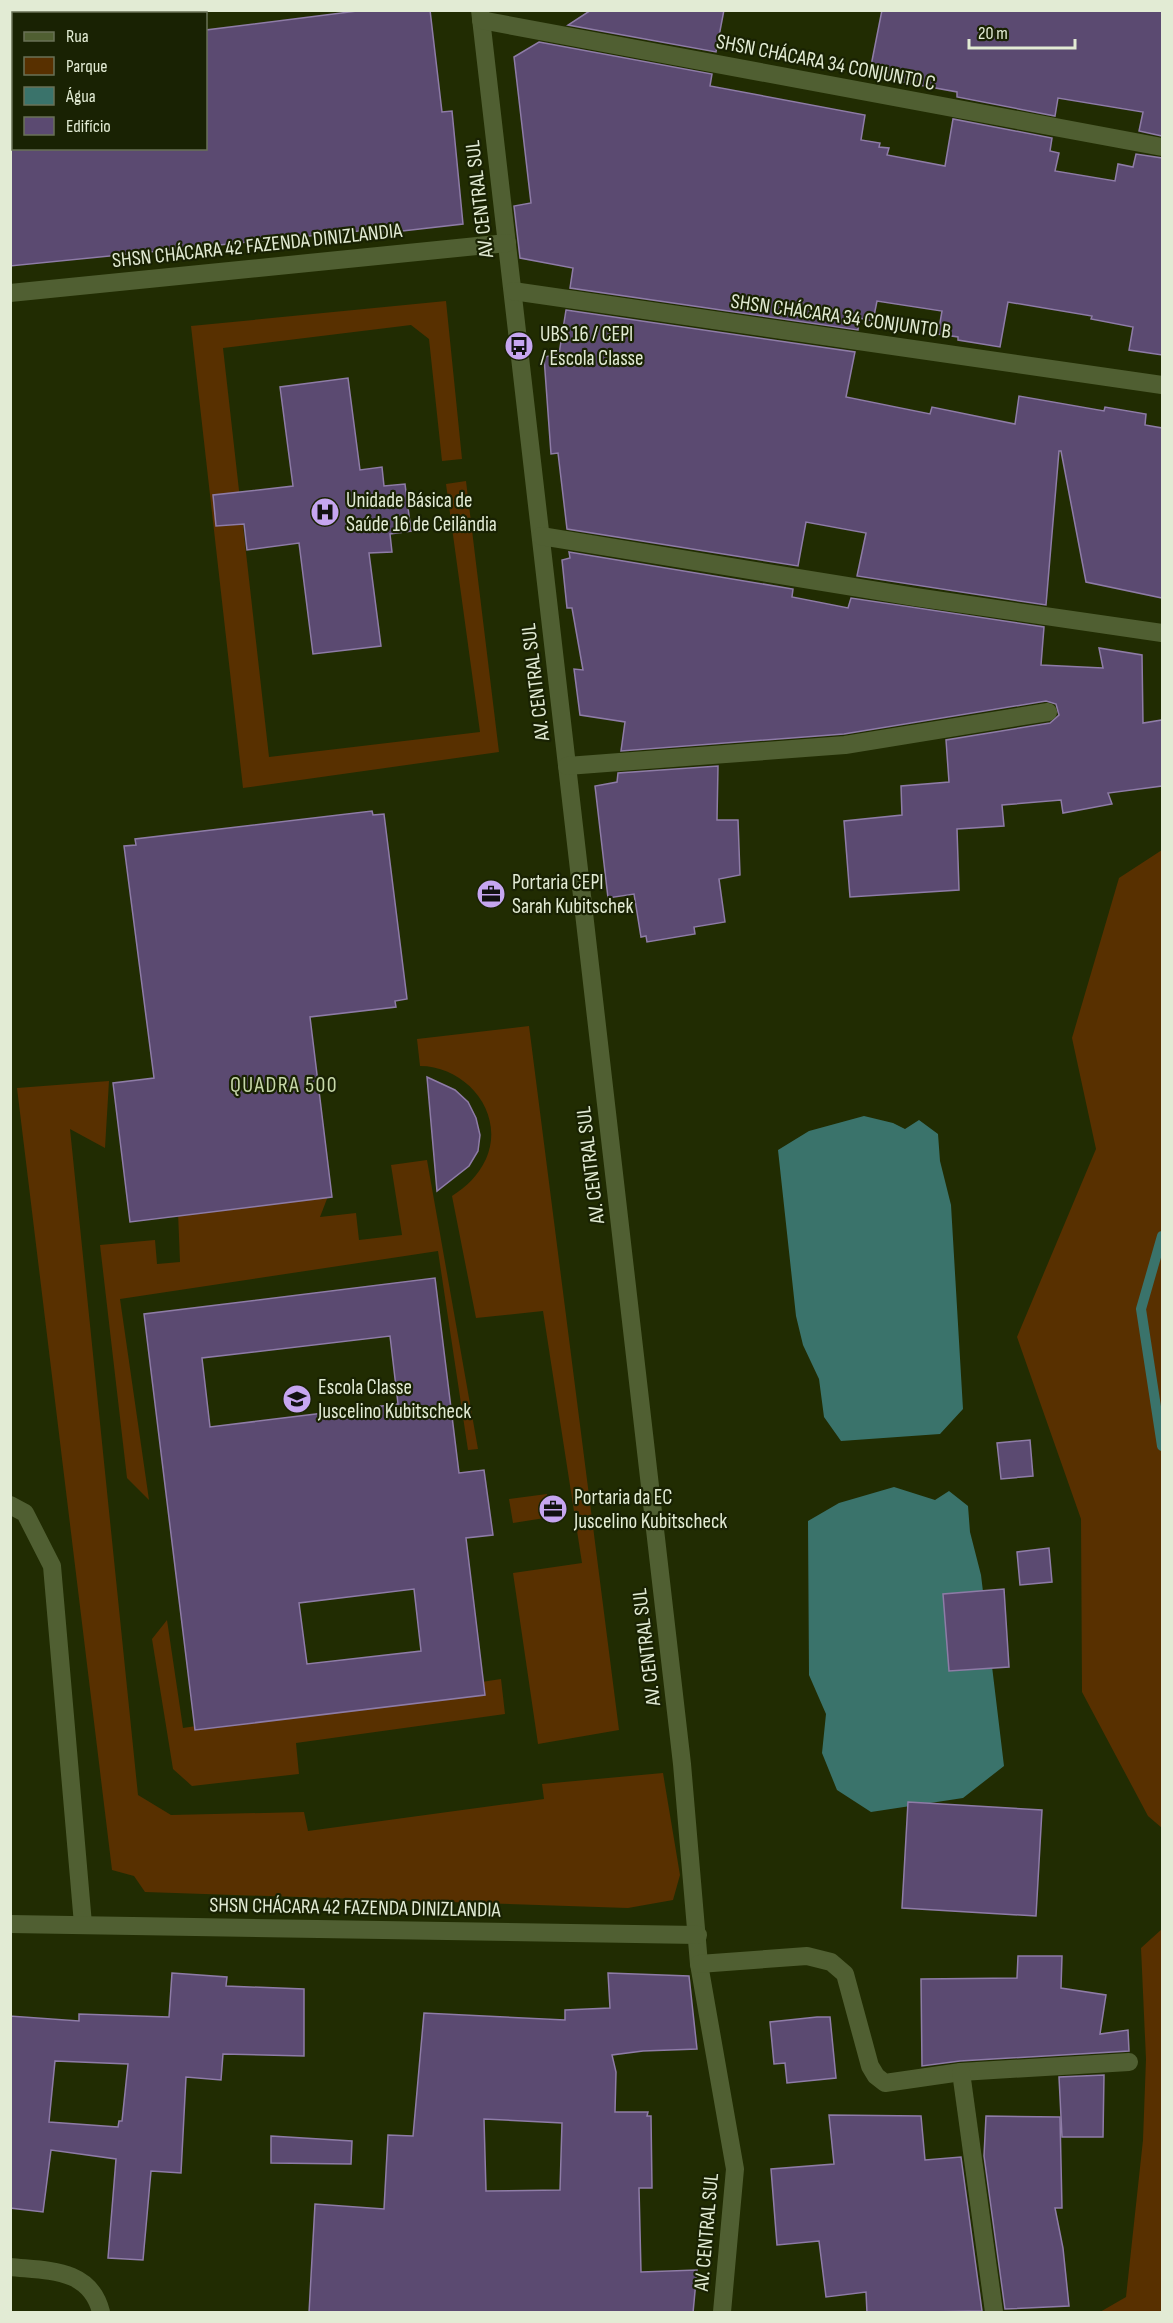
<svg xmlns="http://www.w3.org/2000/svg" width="1173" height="2323" viewBox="0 0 1173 2323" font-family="'Sofia Sans Condensed',sans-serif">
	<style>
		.green { fill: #583000 }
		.water { fill: #3a736b }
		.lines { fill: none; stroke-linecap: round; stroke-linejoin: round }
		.stream { stroke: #3a736b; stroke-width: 10 }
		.building { fill: #5b4a71; stroke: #8e7ca7; stroke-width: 1.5; fill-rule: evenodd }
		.minor { stroke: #505f32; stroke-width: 18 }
		.labels { text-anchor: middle; stroke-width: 4.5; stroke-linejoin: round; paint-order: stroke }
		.street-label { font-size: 21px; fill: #e2ebd4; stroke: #192203 }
		.poi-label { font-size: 21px; fill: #e2ebd4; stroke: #192203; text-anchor: start }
		.neighbourhood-label { font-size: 22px; letter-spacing: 1.5px; fill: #c8d9aa; stroke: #192203 }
	</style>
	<rect width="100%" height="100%" fill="#212c02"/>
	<g class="green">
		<path d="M446,301L462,459L442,461L429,339L411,325L223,348L269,757L480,732L446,484L466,481L499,752L243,788L191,326Z"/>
		<path d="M1162,850V1828L1148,1816L1082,1692L1081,1519L1017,1337L1096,1149L1072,1038L1119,878Z"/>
		<path d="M529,1026L619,1730L538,1744L513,1573L582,1563L543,1311L476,1318L452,1196C467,1186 478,1176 486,1159C506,1113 466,1066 420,1066L417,1039Z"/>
		<path d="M109,1081L105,1148L70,1129L138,1795L171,1815L304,1812L308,1831L544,1799L542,1784L663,1773L680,1875L673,1900L628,1908L145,1892L134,1876L112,1870L17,1088Z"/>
		<path d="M427,1160L478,1449L468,1450L438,1251L120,1299L149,1500L127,1478L100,1245L155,1240L157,1264L180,1262L178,1212L330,1191L320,1217L356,1213L359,1240L402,1235L391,1165Z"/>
		<path d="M547,1494L551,1517L513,1523L509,1499Z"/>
		<path d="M167,1620L183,1728L501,1679L505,1714L296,1743L299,1774L192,1786L173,1769L152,1639Z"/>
		<path d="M1162,1929V2312H1100L1126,2297L1143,2140L1146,2059L1141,1948Z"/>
	</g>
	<g class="water">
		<path d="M864,1116L893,1123L905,1129L919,1120L938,1134L940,1161L951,1205L963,1409L940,1434L841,1441L824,1417L819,1379L803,1345L796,1316L778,1150L809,1131Z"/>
		<path d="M894,1487L935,1500L949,1491L968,1506L970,1532L981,1575L1004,1766L963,1798L871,1812L837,1790L822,1753L826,1714L809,1675L808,1521L839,1503Z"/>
	</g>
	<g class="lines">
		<path class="stream" d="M1162,1236L1141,1309L1162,1446"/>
	</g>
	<g class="building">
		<path d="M365,10H430L442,112L452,111L463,224L385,233L379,229L10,266V148H206V30Z"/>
		<path d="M591,10H724L716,52L568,25Z"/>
		<path d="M882,10H1162V136L1139,131L1143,112L1058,98L1055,116L957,97V92L869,76Z"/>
		<path d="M539,42L712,74L710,86L865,115L861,140L880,143L879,147L889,148L887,155L945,166L953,119L1052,138L1050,151L1059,153L1055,171L1115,181L1118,164L1133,167L1136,154L1162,158V355L1129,350L1133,327L1091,319L1092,316L1008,302L1000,347L958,340V337L938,334L942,311L877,301L873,321L859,318L858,330L570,288L573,268L520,258L514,206L531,203L514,57Z"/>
		<path d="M566,310L855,352L846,397L930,414L932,407L1015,424L1019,396L1104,411L1105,407L1146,414L1145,425L1162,428V598L1086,582L1061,451H1059L1046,605L857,576L866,533L806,522L798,566L567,529L558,453L551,454L544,357L559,354Z"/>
		<path d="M348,378L360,470L382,467L384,486L405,484L411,531L390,534L392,552L369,553L381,646L313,654L299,543L247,550L244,524L216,526L213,495L293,486L280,387Z"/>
		<path d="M569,552L793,589L792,597L848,608L851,598L1044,627L1041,665L1103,668L1099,648L1142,655L1143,723L1162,720V786L1108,793L1112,804L1063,813L1061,800L1002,805L1004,826L957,829L959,890L850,897L844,821L902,815L901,786L949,782L946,740L1050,723L1059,715L1056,704L1046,701L844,734L621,751L625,722L580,715L574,669L583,670L572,608H567L562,560L570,558Z"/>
		<path d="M718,766L717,820H738L740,875L719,879L725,922L694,927L695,934L647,942L646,936L641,937L634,894L608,898L595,786L617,782L618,773Z"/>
		<path d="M372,811L373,815L384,814L407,999L395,1001L396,1007L310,1017L332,1197L130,1222L113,1083L154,1078L124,846L136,845L135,839Z"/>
		<path d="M427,1077L455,1090L468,1102L476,1118L480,1135L478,1151L469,1166L437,1191Z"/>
		<path d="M435,1278L459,1473L484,1470L493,1535L466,1538L485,1695L195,1730L144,1314ZM390,1336L398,1404L210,1427L202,1358ZM414,1589L421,1651L307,1664L299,1603Z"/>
		<path d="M1030,1440L1033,1476L1001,1479L997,1443Z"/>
		<path d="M1049,1548L1052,1582L1020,1585L1017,1552Z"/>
		<path d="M1004,1589L1009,1667L949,1671L943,1594Z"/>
		<path d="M908,1802L1042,1810L1036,1916L902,1908Z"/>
		<path d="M1018,1956H1062L1061,1988L1106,1995L1100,2034L1128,2030L1129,2051L960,2061L922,2066L921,1979L1017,1978Z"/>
		<path d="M172,1973L227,1977L226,1986L304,1989V2056L223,2054L221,2080L186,2077L181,2173L151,2171L143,2260L108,2258L116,2159L51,2150L43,2212L10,2208V2016L79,2021V2014L169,2017ZM55,2061L128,2064L122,2121H119L118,2127L49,2122Z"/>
		<path d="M608,1973L689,1976L697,2049L643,2051L612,2055L616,2072L615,2112H648L647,2116H651L652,2188H639L641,2272L697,2270L693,2313H309L315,2204L384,2209L388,2135L413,2136L424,2013L565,2020V2010L610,2008ZM484,2119L562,2123L560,2190L486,2191Z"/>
		<path d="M817,2017H830L836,2078L787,2083L785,2063L774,2064L770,2022Z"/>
		<path d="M1104,2075L1103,2137H1062L1059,2077Z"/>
		<path d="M829,2115L921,2116L925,2160L961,2157L982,2311L867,2313L866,2292L826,2297L819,2241L777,2245L771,2169L834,2164Z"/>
		<path d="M986,2116L1060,2117L1062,2208H1055L1063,2248L1069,2306L1005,2309L984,2156Z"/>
		<path d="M271,2136L352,2141L351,2164L271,2163Z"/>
	</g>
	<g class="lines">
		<g class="minor">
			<path d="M480,10L682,1764L699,1964L735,2169L722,2312"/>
			<path d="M64,14L90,10"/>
			<path d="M10,20L14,19"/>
			<path d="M481,20L1162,147"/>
			<path d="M513,291L1162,385"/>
			<path d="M10,293L507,243"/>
			<path d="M541,536L915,597L1162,633"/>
			<path d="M567,766L845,745L1048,712"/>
			<path d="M10,1505L25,1513L52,1566L83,1924"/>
			<path d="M10,1924L698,1935"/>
			<path d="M699,1964L807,1956L831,1962L845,1974L870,2066L876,2076L885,2083L961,2072L1129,2062"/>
			<path d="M961,2072L994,2312"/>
			<path d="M10,2267C48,2271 90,2268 101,2312"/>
		</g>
	</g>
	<defs>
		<g id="bus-disc" transform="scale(1.5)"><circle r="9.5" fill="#c6a6f0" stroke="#192203"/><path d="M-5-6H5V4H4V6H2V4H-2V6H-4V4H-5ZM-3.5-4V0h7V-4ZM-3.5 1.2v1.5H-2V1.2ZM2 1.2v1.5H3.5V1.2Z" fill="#111"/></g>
		<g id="hospital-disc" transform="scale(1.5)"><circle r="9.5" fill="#c6a6f0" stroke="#192203"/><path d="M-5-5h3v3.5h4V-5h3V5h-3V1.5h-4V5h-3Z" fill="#111"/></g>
		<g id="office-disc" transform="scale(1.5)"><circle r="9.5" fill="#c6a6f0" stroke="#192203"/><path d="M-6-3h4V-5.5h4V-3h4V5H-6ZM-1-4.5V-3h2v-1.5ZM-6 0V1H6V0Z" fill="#111"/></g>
		<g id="school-disc" transform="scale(1.5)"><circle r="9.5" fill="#c6a6f0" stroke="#192203"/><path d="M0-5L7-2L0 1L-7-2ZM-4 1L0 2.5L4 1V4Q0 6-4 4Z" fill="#111"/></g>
	</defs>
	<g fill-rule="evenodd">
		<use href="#bus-disc" x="519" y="346"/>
		<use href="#hospital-disc" x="325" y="512"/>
		<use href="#office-disc" x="491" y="894"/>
		<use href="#school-disc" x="297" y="1399"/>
		<use href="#office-disc" x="553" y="1509"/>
	</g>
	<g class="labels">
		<g class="street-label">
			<text transform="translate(826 62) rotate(11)" y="7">SHSN CHÁCARA 34 CONJUNTO C</text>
			<text transform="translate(479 199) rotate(-97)" y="7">AV. CENTRAL SUL</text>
			<text transform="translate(257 245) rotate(-6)" y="7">SHSN CHÁCARA 42 FAZENDA DINIZLANDIA</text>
			<text transform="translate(841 316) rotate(8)" y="7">SHSN CHÁCARA 34 CONJUNTO B</text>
			<text transform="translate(535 682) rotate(-97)" y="7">AV. CENTRAL SUL</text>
			<text transform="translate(590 1165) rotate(-97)" y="7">AV. CENTRAL SUL</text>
			<text transform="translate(646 1647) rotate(-97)" y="7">AV. CENTRAL SUL</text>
			<text transform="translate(355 1907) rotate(1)" y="7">SHSN CHÁCARA 42 FAZENDA DINIZLANDIA</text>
			<text transform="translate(706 2232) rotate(-85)" y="7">AV. CENTRAL SUL</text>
		</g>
		<g class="poi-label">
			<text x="540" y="341">UBS 16 / CEPI<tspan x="540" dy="24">/ Escola Classe</tspan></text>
			<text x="346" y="507">Unidade Básica de<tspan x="346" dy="24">Saúde 16 de Ceilândia</tspan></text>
			<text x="512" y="889">Portaria CEPI<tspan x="512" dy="24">Sarah Kubitschek</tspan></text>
			<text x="318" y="1394">Escola Classe<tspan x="318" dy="24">Juscelino Kubitscheck</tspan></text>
			<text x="574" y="1504">Portaria da EC<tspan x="574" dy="24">Juscelino Kubitscheck</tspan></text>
		</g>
		<g class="neighbourhood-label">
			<text x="284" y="1092">QUADRA 500</text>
		</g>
	</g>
	<rect width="1173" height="2323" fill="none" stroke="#e2ebd4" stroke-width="24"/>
	<rect x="12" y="12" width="195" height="138" fill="#192203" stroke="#697257" stroke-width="1.5"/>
	<rect x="24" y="32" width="30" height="9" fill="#505f32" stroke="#697257" stroke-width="1.5"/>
	<text x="66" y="42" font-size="18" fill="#e2ebd4">Rua</text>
	<rect x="24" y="57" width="30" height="18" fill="#583000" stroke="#697257" stroke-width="1.5"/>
	<text x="66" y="72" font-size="18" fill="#e2ebd4">Parque</text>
	<rect x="24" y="87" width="30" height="18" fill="#3a736b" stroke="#697257" stroke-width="1.5"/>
	<text x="66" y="102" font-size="18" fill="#e2ebd4">Água</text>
	<rect x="24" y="117" width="30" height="18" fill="#5b4a71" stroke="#697257" stroke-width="1.5"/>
	<text x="66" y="132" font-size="18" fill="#e2ebd4">Edifício</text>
	<path d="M969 39v9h106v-9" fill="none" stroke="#e2ebd4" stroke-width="3"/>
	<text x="978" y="39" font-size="18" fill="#e2ebd4" stroke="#192203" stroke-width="4.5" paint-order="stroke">20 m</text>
</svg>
